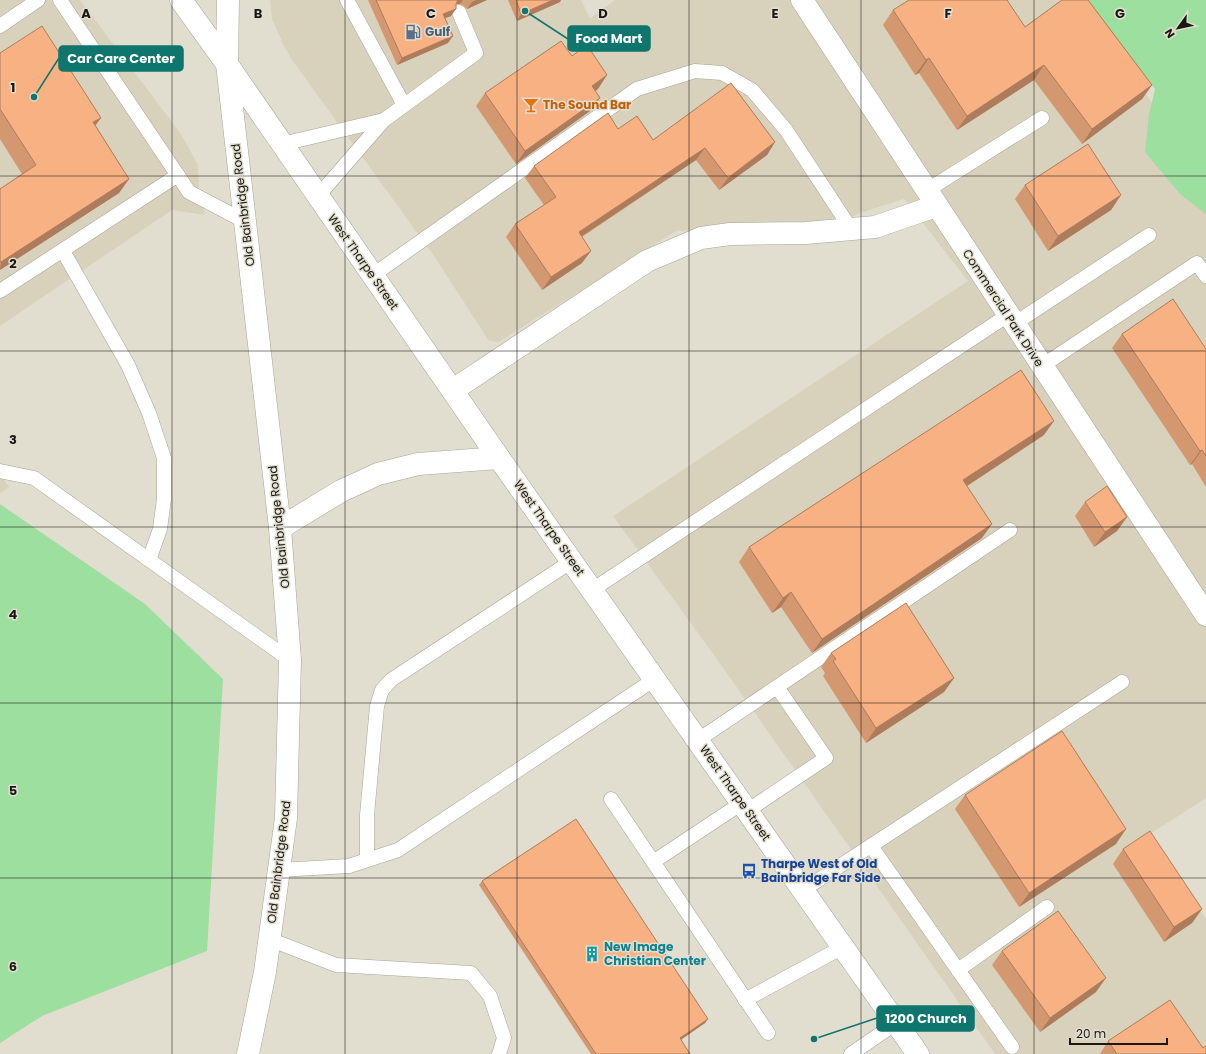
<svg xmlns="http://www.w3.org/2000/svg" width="1206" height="1054" viewBox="0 0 1206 1054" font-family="Poppins,sans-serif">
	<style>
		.built { fill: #d8d2bd }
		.green { fill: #9ddf9f }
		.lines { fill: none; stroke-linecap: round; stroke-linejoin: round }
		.service-casing { stroke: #a7a495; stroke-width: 15 }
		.minor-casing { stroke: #a7a495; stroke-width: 23 }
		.secondary-casing { stroke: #a7a495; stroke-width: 23 }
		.service { stroke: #fff; stroke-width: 14 }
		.minor { stroke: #fff; stroke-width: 22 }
		.secondary { stroke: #fff; stroke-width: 22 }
		.wall { fill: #d49871 }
		.shaded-wall { fill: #ad7c5c }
		.building { fill: #f7b183; stroke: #ad7c5c }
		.grid { fill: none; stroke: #191813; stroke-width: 1; stroke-opacity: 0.55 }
		.labels { text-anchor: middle; stroke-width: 3; stroke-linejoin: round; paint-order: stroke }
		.service-label { font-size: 12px; font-weight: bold; fill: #4e5e75; stroke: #e2decf; text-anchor: start }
		.food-label { font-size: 12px; font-weight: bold; fill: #c56008; stroke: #e2decf; text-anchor: start }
		.street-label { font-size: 12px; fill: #191813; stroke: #e2decf }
		.transit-label { font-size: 12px; font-weight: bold; fill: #164399; stroke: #e2decf; text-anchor: start }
		.culture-label { font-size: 12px; font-weight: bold; fill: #0d838f; stroke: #e2decf; text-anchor: start }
		.grid-label { font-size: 13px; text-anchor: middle; font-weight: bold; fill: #191813; stroke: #e2decf; stroke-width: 3; stroke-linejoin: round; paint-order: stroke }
		.leader { fill: none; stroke: #0f766e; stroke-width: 1.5 }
		.callout-dot { fill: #0f766e; stroke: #e2decf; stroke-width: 1.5 }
		.callout { fill: #0f766e; stroke: #0f766e; stroke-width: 1.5 }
		.callout-label { font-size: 13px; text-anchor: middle; font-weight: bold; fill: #fff }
	</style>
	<rect width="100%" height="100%" fill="#e2decf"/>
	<g class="built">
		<path d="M0,0H80L181,134L198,165L199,189L205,215L172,210L0,326Z"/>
		<path d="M270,0H581L590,18L615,0H1079L1206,179V798L1150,834L1206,919V1054H995L714,655L613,516L968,281L904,199L860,213L854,216L803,223L676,231L499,342L489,341L434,256L292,60L284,46L272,19Z"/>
		<path d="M0,473L9,487L0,493Z"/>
	</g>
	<g class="green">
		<path d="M1085,0H1206V214L1180,194L1145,152L1149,114L1155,89Z"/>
		<path d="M0,504L145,604L223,679L207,951L42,1016L0,1043Z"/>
	</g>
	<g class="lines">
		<g class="service-casing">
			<g id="service">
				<path d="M60,0L189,192L244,221"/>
				<path d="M347,0L404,105"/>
				<path d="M0,26L38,0"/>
				<path d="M282,144L384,120"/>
				<path d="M926,191L1042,118"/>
				<path d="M318,196L384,120L476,53L459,12"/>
				<path d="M63,251L128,365L149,413L164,458V499L160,529L149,560"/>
				<path d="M373,275L637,89L695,71L722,73L752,90L786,130L851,229"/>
				<path d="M0,291L178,175"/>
				<path d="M1014,324L1149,235"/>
				<path d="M1042,366L1197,263L1206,276"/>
				<path d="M0,471L34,478L290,660"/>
				<path d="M592,590L1008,315"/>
				<path d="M698,740L1010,530"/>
				<path d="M611,799L768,1033"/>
				<path d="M747,811L826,758L777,687"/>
				<path d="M871,846L1012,1047"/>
				<path d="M367,860V815L377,706L382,690L391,680L572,561"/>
				<path d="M653,862L742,803"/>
				<path d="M279,870L349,866L398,850L655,679"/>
				<path d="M803,890L1122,682"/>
				<path d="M269,939L336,965L471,973L490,996L504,1038L499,1054"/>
				<path d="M958,970L1047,907"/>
				<path d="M745,1000L843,947"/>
				<path d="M851,1054L896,1023"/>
			</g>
		</g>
		<g class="minor-casing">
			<g id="minor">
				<path d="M802,0L1206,615"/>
				<path d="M453,390L647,261L701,238L730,234L806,233L875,227L936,206"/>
			</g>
		</g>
		<g class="secondary-casing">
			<g id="secondary">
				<path d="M181,0L227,64L499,458L918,1054"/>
				<path d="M228,0L227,64L280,528L290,660L286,818L265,972L248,1054"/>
				<path d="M280,528L341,491L378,474L418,464L499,458"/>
			</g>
		</g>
		<use href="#service" class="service"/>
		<use href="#minor" class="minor"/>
		<use href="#secondary" class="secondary"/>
	</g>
	<g class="wall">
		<path d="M368,0H487L467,9L464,6L460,4H456L451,16L445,18L448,43L397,65Z"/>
		<path d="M508,0H561L560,2L517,21Z"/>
		<path d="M893,10L1025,27L1152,85L1142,99L1082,144L1034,80L957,130L919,73L915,75L883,25Z"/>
		<path d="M0,53L101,118L95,125L129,179L119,193L0,270V189L22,174L0,139Z"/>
		<path d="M572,56L598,89L595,91L600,98L590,111L516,164L476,106L485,93Z"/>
		<path d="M618,129L653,140L775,142L767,155L719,190L696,160L582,237V263L542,290L506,237L515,224L544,205L525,178L534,166Z"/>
		<path d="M1025,185L1121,195L1111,210L1048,251L1015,199Z"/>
		<path d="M1122,334L1206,349V487L1192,464L1190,465L1112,348Z"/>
		<path d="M1044,435L967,486L982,538L812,653L781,607L772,613L739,562L749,547Z"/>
		<path d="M1085,502L1127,517L1117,531L1094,547L1075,516Z"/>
		<path d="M831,653L954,678L944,692L866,743L823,676L825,673L821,667Z"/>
		<path d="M965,795L1116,844L1019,907L955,809Z"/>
		<path d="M1123,849L1202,909L1192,923L1164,942L1113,864Z"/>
		<path d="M482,881L708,1019L705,1023L681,1040L690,1054H591L479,885Z"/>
		<path d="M1002,951L1096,992L1040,1032L992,965Z"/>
		<path d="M1108,1041L1203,1048L1206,1054H1100Z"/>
	</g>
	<g class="shaded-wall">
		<path d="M458,0H463L460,4H455L451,11Z"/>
		<path d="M476,0H487L467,9L472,2Z"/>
		<path d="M553,0H561L560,2L517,21L521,14Z"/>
		<path d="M456,9L451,16L438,21L443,14Z"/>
		<path d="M453,36L448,43L397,65L402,58Z"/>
		<path d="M929,58L919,73L915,75L926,60Z"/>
		<path d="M1044,65L1034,80L957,130L967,116Z"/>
		<path d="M607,75L598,89L583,99L592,86Z"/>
		<path d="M1152,85L1142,99L1082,144L1092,129Z"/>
		<path d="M600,98L590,111L516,164L525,151Z"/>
		<path d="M101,118L90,132L93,122Z"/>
		<path d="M775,142L767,155L719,190L728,178Z"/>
		<path d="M705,148L696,160L570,244L579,232Z"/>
		<path d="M129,179L119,193L0,270L1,262Z"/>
		<path d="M1121,195L1111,210L1048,251L1058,236Z"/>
		<path d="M591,251L582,263L542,290L551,277Z"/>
		<path d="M1054,421L1044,435L953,495L963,480Z"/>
		<path d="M1202,450L1192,464L1190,465L1200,451Z"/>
		<path d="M1127,517L1117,531L1094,547L1105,532Z"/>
		<path d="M992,524L982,538L812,653L822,639Z"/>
		<path d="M791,592L781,607L772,613L783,598Z"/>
		<path d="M954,678L944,692L866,743L876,728Z"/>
		<path d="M1126,829L1116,844L1019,907L1029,893Z"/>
		<path d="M1202,909L1192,923L1164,942L1174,927Z"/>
		<path d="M1106,978L1096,992L1040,1032L1050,1018Z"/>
		<path d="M708,1019L705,1023L677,1042L680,1038Z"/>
	</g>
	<g class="building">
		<path d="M376,0H458L456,4V9L443,14L453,36L402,58Z"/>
		<path d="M516,0H553L521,14Z"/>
		<path d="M909,0H1007L1025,27L1062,0H1088L1152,85L1092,129L1044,65L967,116L929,58L926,60L893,10Z"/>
		<path d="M42,26L101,118L93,122L129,179L1,262L0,261V189L36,165L0,109V53Z"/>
		<path d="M561,41L572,56L587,45L607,75L592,86L600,98L525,151L485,93Z"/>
		<path d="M731,83L775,142L728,178L705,148L579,232L591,251L551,277L515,224L556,197L534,166L608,113L618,129L637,116L653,140Z"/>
		<path d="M1088,144L1121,195L1058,236L1025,185Z"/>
		<path d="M1173,299L1206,349V456L1202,450L1200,451L1122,334Z"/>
		<path d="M1021,370L1054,421L963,480L992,524L822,639L791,592L783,598L749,547Z"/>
		<path d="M1107,486L1127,517L1105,532L1085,502Z"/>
		<path d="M906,603L954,678L876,728L833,661L836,659L831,653Z"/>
		<path d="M1062,731L1126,829L1029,893L965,795Z"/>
		<path d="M576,819L708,1019L680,1038L690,1054H596L482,881Z"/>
		<path d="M1150,831L1202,909L1174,927L1123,849Z"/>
		<path d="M1058,911L1106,978L1050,1018L1002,951Z"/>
		<path d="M1170,1000L1203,1048L1206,1046V1054H1117L1108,1041Z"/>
	</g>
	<path class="grid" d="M172,0V1054M345,0V1054M517,0V1054M689,0V1054M861,0V1054M1034,0V1054M0,176H1206M0,351H1206M0,527H1206M0,703H1206M0,878H1206"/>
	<defs>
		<g id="fuel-bare" transform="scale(1.2)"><path d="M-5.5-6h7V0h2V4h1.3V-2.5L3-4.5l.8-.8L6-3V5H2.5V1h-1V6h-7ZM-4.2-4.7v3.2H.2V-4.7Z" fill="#5c6f8a" stroke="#e2decf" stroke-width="2.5" paint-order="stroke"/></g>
		<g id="bar-bare" transform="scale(1.2)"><path d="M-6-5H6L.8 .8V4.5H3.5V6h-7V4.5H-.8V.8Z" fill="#e8710a" stroke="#e2decf" stroke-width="2.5" paint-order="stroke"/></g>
		<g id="bus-bare" transform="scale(1.2)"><path d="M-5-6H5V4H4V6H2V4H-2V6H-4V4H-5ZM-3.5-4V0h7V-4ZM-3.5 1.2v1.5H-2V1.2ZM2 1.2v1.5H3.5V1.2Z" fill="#1a4fb4" stroke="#e2decf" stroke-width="2.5" paint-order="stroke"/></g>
		<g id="building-bare" transform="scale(1.2)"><path d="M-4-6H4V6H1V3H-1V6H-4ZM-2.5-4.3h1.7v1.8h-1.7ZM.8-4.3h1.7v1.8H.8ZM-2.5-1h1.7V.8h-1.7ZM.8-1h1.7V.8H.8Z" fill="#0f9aa8" stroke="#e2decf" stroke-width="2.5" paint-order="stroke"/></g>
	</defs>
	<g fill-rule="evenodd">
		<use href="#fuel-bare" x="413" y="32"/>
		<use href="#bar-bare" x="531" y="105"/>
		<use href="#bus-bare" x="749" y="871"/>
		<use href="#building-bare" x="592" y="954"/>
	</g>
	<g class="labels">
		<g class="service-label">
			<text x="425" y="36">Gulf</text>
		</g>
		<g class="food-label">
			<text x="543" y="109">The Sound Bar</text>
		</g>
		<g class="street-label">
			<text transform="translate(243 205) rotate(-97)" y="4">Old Bainbridge Road</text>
			<text transform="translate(363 262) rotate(55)" y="4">West Tharpe Street</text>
			<text transform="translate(1003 308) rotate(57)" y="4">Commercial Park Drive</text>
			<text transform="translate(279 527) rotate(-96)" y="4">Old Bainbridge Road</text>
			<text transform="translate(549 528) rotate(55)" y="4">West Tharpe Street</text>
			<text transform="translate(735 793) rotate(55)" y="4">West Tharpe Street</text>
			<text transform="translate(279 862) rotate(-83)" y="4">Old Bainbridge Road</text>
		</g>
		<g class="transit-label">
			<text x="761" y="868">Tharpe West of Old<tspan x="761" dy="14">Bainbridge Far Side</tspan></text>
		</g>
		<g class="culture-label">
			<text x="604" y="951">New Image<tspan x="604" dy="14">Christian Center</tspan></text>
		</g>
	</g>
	<g class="grid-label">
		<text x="86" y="18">A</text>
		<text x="258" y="18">B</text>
		<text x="431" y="18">C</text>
		<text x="603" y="18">D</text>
		<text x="775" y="18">E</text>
		<text x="948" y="18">F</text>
		<text x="1120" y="18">G</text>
		<text x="13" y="92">1</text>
		<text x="13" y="268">2</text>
		<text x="13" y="444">3</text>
		<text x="13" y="619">4</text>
		<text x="13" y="795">5</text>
		<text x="13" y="971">6</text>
	</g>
	<path class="leader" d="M525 11L568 39M34 97L59 58M814 1039L877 1018"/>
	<g class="callout-dot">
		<circle cx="525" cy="11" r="4"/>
		<circle cx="34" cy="97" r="4"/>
		<circle cx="814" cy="1039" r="4"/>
	</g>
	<g class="callout">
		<rect x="568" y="26" width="82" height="25" rx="4"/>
		<rect x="59" y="46" width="124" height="25" rx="4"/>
		<rect x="877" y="1006" width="97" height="25" rx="4"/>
	</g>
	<g class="callout-label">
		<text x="609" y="43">Food Mart</text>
		<text x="121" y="63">Car Care Center</text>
		<text x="926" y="1023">1200 Church</text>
	</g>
	<g transform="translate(1178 28) rotate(237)" stroke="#e2decf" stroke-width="3" paint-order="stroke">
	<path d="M0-3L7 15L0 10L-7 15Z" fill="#191813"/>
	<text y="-6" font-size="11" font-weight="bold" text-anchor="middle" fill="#191813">N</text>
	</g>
	<path d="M1070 1038v6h97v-6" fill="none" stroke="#191813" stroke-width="2"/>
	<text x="1076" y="1038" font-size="12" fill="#191813" stroke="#e2decf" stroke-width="3" paint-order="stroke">20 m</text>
</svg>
